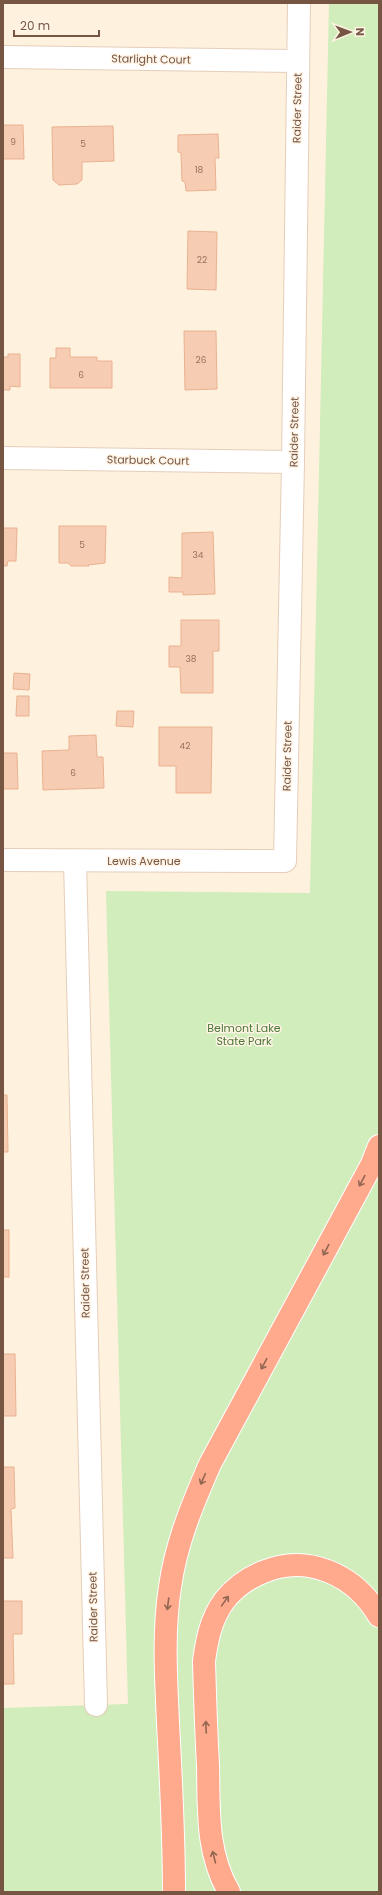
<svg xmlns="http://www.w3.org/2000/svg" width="382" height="1895" viewBox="0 0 382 1895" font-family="Poppins,sans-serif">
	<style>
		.green { fill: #d0edbb }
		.building { fill: #f6ccb2; stroke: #eab291 }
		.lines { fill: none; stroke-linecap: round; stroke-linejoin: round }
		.minor-casing { stroke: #e5cebb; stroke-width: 24 }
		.highway-casing { stroke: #fff; stroke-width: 24 }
		.minor { stroke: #fff; stroke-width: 22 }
		.highway { stroke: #ffa98d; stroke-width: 22 }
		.oneway { stroke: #916652 }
		.labels { text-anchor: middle; stroke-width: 3; stroke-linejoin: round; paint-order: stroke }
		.number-label { font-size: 9px; fill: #96735f }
		.street-label { font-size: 11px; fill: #765543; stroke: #fff4e5 }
		.park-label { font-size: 11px; fill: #4c7738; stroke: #fff4e5 }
	</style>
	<rect width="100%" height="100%" fill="#fef1dd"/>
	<path class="green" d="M329,3H379V1892H3V1708L128,1704L106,891L310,893Z"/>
	<g class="building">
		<path d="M3,125H23L24,159H3Z"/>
		<path d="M113,126L114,161L82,162V180L77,184L59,185L53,180L52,127Z"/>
		<path d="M218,134L219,158H215L216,190L186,191L185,182L182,181L181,153L178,152V135Z"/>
		<path d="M188,231L217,232L216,290L187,289Z"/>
		<path d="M184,331H216L217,389L185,390Z"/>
		<path d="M56,348H70V357H97V361H112V388H50V358H56Z"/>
		<path d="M8,354H20V387L10,386V390H3V357H8Z"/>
		<path d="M59,526H106L105,563L88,565L89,566H71L68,563H59Z"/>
		<path d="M3,528H17L16,561H8L7,566H3Z"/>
		<path d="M213,532L215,594L183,595V592H169V577L182,578V533Z"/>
		<path d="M181,620H219V651H213V693H181L180,667H169V646H181Z"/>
		<path d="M14,673L30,674L29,690L13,689Z"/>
		<path d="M17,696H29V716H16Z"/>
		<path d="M117,711H134L133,727L116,726Z"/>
		<path d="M159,727H212L211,793H176V766H159Z"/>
		<path d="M96,735L97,757H103L104,788L43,790L42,751L69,750V736Z"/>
		<path d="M3,753H17L18,789H3Z"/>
		<path d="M3,1095H7L8,1152H3Z"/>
		<rect x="3" y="1230" width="6" height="47"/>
		<path d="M3,1354H15L16,1416H3Z"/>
		<path d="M3,1467H14L15,1508L11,1509L13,1558H3Z"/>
		<path d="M3,1601H22V1634H13L14,1684H3Z"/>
	</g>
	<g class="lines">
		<g class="minor-casing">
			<g id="minor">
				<path d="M3,57L298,61"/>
				<path d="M3,458L293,462"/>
				<path d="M3,860L285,861L293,462L299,3"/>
				<path d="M75,861L96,1705"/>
			</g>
		</g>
		<g class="highway-casing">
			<g id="highway">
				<path d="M174,1892C174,1835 171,1779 168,1723C166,1677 163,1632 170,1587C176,1543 193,1503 210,1464L372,1164L379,1146"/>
				<path d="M229,1892C206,1852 209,1810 208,1765C206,1730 205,1696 204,1661C207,1639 211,1619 224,1601C234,1588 248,1578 263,1572C308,1553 355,1575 379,1616"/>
			</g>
		</g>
		<use href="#minor" class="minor"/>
		<use href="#highway" class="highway"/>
	</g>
	<defs><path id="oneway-shaft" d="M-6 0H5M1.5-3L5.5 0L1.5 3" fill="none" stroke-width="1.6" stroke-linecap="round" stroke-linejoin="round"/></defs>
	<g class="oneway">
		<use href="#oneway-shaft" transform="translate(362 1181) rotate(118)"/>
		<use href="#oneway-shaft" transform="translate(326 1250) rotate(118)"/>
		<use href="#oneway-shaft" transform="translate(264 1364) rotate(118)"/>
		<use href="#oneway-shaft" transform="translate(203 1479) rotate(114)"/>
		<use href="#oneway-shaft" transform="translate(225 1601) rotate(-55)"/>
		<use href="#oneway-shaft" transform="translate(168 1604) rotate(97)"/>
		<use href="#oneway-shaft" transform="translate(206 1727) rotate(-92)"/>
		<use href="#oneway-shaft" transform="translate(214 1857) rotate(-104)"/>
	</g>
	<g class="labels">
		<g class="number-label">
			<text x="13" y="145">9</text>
			<text x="83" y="147">5</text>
			<text x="199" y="173">18</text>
			<text x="202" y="263">22</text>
			<text x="201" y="363">26</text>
			<text x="81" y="378">6</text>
			<text x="82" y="548">5</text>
			<text x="198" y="558">34</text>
			<text x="191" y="662">38</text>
			<text x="185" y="749">42</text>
			<text x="73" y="776">6</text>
		</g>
		<g class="street-label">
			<text transform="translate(151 59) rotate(1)" y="4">Starlight Court</text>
			<text transform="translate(297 108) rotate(-89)" y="4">Raider Street</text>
			<text transform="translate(294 432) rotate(-89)" y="4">Raider Street</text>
			<text transform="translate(148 460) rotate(1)" y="4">Starbuck Court</text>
			<text transform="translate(287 756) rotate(-89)" y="4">Raider Street</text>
			<text x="144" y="865">Lewis Avenue</text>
			<text transform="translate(85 1283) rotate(-91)" y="4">Raider Street</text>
			<text transform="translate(93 1607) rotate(-91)" y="4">Raider Street</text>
		</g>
		<g class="park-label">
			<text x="244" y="1032">Belmont Lake<tspan x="244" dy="13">State Park</tspan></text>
		</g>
	</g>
	<rect width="382" height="1895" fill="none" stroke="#765543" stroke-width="8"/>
	<g transform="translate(350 32) rotate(89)" stroke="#fff4e5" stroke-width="3" paint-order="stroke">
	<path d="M0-3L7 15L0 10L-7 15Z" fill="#765543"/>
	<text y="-6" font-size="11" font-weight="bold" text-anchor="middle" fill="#765543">N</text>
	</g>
	<path d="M14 30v6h85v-6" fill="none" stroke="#765543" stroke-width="2"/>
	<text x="20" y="30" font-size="12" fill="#765543" stroke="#fff4e5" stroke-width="3" paint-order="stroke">20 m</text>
</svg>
